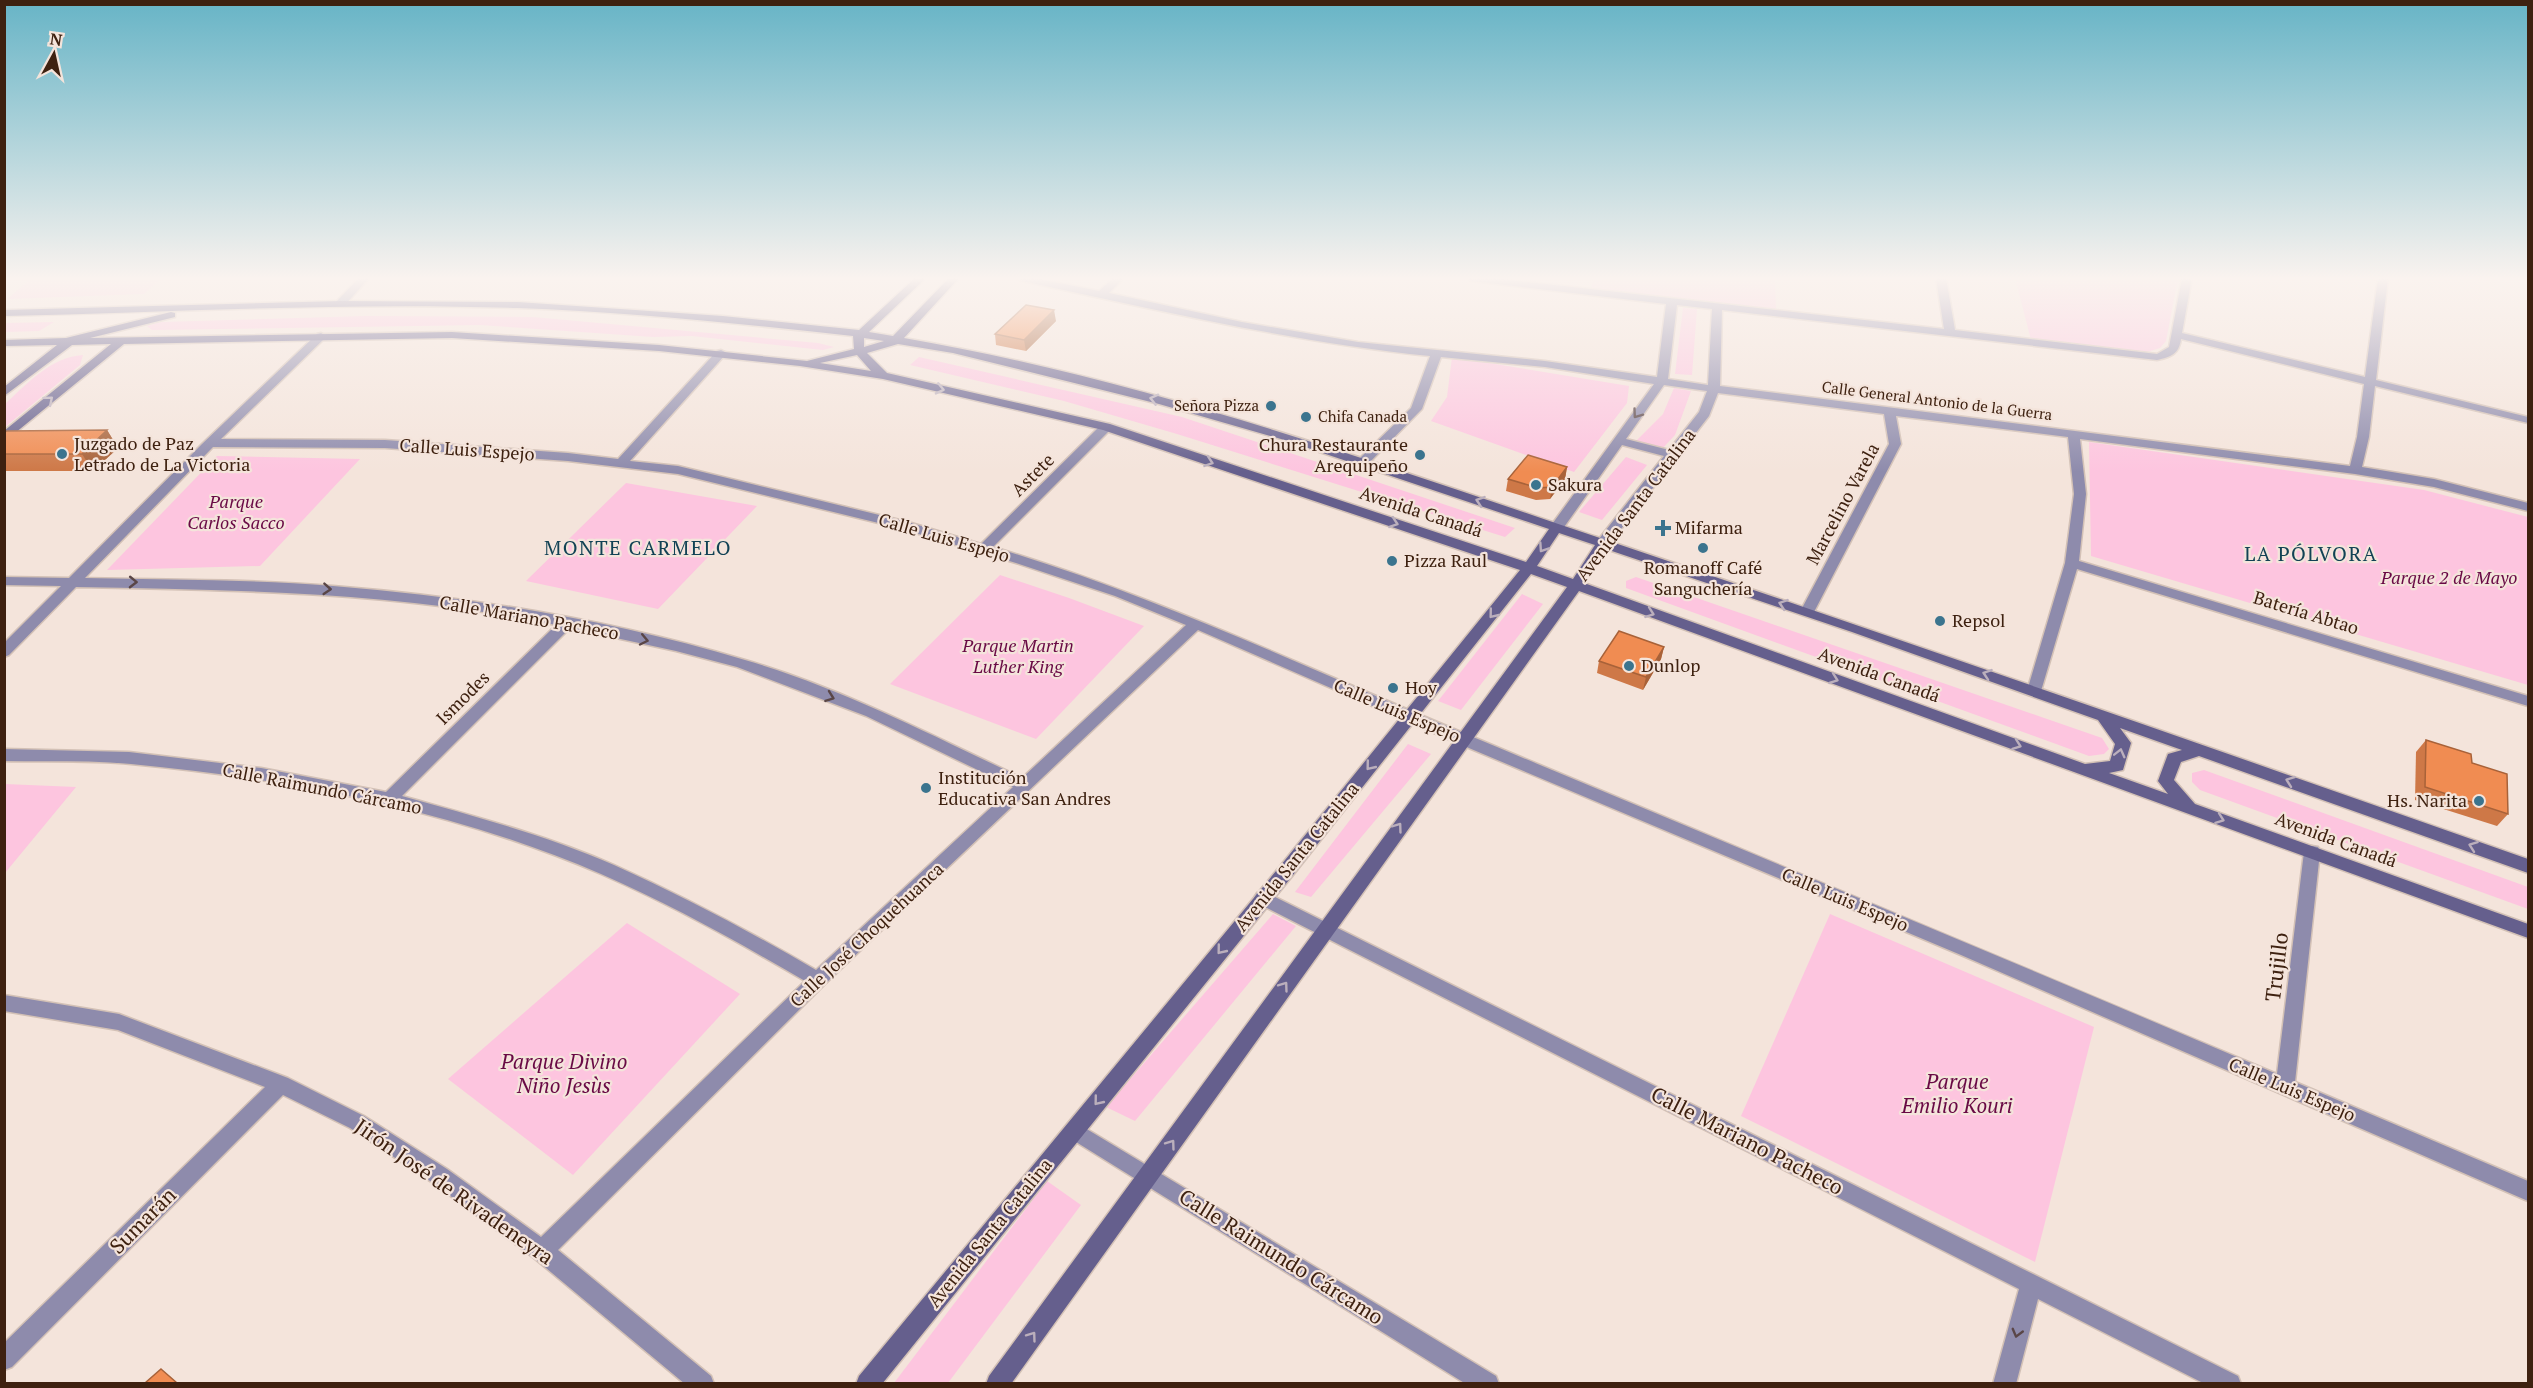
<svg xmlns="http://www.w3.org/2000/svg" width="2533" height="1388" viewBox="0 0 2533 1388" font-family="'PT Serif',serif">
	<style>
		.green { fill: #fdc5df }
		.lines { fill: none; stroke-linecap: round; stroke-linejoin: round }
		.street-casing { stroke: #d3c1b6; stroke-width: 3 }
		.secondary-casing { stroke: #d3c1b6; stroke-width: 3 }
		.street { fill: #8e8bac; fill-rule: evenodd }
		.secondary { fill: #655f8d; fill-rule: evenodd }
		.wall { fill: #ce7847 }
		.shaded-wall { fill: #a86239 }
		.building { fill: #f08c52; stroke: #a86239; stroke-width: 1.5 }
		.oneway { stroke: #bbafbc }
		.oneway2 { stroke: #5a4647 }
		.poi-dot { fill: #3b748e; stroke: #f4e4db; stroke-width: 2 }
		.labels { text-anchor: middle; stroke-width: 4.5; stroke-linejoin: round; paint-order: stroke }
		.far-street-label { font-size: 15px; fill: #3e2110; stroke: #f4e4db }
		.far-poi-label { font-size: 15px; fill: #3e2110; stroke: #f4e4db; text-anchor: end }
		.poi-label { font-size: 18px; fill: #3e2110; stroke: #f4e4db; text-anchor: start }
		.street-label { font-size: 18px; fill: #3e2110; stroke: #f4e4db }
		.park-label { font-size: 18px; font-style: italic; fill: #690945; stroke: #f4e4db }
		.neighbourhood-label { font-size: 20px; letter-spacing: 1.5px; fill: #124255; stroke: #f4e4db }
		.near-street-label { font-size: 21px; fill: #3e2110; stroke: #f4e4db }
		.near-park-label { font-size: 21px; font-style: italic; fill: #690945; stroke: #f4e4db }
	</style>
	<rect width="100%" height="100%" fill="#f4e4db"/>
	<g class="green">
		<path d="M32,278H162L144,294L7,299Z"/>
		<path d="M1593,278H1775L1776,310L1591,288Z"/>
		<path d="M2015,278H2178L2166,341L2160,348L2147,352L2031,340Z"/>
		<path d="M1683,308L1697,309L1692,375L1675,374Z"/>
		<path d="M366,316L533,317L818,343L834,347L823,350L692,336L653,337L480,325L152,330L147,326L161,322Z"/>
		<path d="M54,322L39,331L5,332V323Z"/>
		<path d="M83,355L80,365L5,427V404C28,383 51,357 83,355Z"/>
		<path d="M919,357L1182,417L1515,528L1505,537L1177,434L1064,401L910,365Z"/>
		<path d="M1452,357L1629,386L1627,403L1574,472L1431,421L1447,397Z"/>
		<path d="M1674,388L1691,391L1675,435L1661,450L1635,442L1663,414Z"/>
		<path d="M2089,442L2424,490L2528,517V685L2091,556Z"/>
		<path d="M217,456L360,459L260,566L107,570Z"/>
		<path d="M1626,457L1647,465L1602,520L1579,512Z"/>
		<path d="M626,483L757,506L658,609L526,581Z"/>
		<path d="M1000,575L1069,598L1144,626L1036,739L890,684Z"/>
		<path d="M1636,577L2102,738L2109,749L2104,754L2089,756L1626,588V581Z"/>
		<path d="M1522,594L1543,604L1461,710L1438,701Z"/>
		<path d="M1408,744L1431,754L1311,897L1295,892Z"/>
		<path d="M2204,770L2528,887V909L2200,790L2192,782V773Z"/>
		<path d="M5,784L76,787L5,873L4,784Z"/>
		<path d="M1273,914L1296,926L1135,1121L1106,1107Z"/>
		<path d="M1830,914L2094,1027L2035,1262L1741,1116Z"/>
		<path d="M627,923L740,994L573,1175L448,1079Z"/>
		<path d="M1047,1181L1081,1205L948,1383H894Z"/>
	</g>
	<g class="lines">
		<g class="street-casing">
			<g id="street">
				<path d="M359,278H369L344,306H336V302Z"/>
				<path d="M1017,278H1035L1099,291L1113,278H1124L1109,293L1242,322L1358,342L1545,361L1657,377L1666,304L1471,281L1466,278H1494L1944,329L1936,278H1946L1955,330L2157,354L2169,347L2182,278H2192L2182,333L2365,377L2378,278H2388L2376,380L2528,417V423L2375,386L2369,437L2362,467L2434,479L2528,503V511L2434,487L2355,474L2080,439L2086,494L2079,561L2528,696V706L2077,569L2041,691L2039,695H2029L2027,691L2065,563L2074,494L2068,437L1896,416L1901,444L1814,612L1807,616L1800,612L1889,444L1884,414L1718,393L1709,416L1607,547L1602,548L1595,544L1664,456L1622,445L1562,530L1557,531L1550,527L1654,384L1545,367L1441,357L1422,409L1367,465H1359L1357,462L1359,459L1411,408L1430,356C1292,342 1157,310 1022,281ZM1677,305L1712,309L1708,385L1668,379ZM1722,310L2157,360C2171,357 2179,354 2181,339L2364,384L2357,437L2350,466L1720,386ZM1664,385L1707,391L1699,412L1669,450L1626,439Z"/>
				<path d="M321,333L326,336L325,338L221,439L385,440L568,453L618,459L717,351L721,350L727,353L725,355L630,461L678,466L908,522L981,544L1102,424H1110V430L993,547C1160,597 1313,671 1473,737C1741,849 2009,960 2277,1074L2304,852L2306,847L2312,846L2318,847L2320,852L2295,1082L2528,1181V1201L1961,955L1457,743L1198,630L824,985L558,1250L711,1376L714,1384H685L534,1258L433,1183L350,1128L283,1095L12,1367L4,1370V1343L265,1087L118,1030L4,1011V995L119,1014L288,1078L364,1116L447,1169L541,1237L805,981C738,942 672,905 601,874C453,810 291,779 131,764C89,760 46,762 4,761V749L129,752L261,768L386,792L556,625C398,592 237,590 76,587L9,655L4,657V643L61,586L4,585V577L69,578L202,444L317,334ZM213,447L385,448L568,461L678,474L899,528L1016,563L1115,596L1186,625L1022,778C932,735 841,688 745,660C611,620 472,597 333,586C250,579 167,580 85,578ZM570,628L676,651L737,667L866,716L1013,787L816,970C749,931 685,897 614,865C546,835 473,816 402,796Z"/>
				<path d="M1263,891L2238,1376L2241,1384H2205L2038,1299L2016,1384H1993L2019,1289L1257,903L1254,898L1257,893Z"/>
				<path d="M1075,1122L1496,1376L1499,1384H1466L1068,1137L1065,1131L1068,1125Z"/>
			</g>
		</g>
		<g class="secondary-casing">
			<path id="secondary" d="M915,278H926L869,332L893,336L949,278H959L904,338C1141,379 1369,460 1597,537C1910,642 2217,750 2528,859V873L2199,756L2181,762L2174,780L2195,804L2528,924V938L1579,591L1011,1384H986L989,1376L1567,587L1531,574L1293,875L882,1384H856L859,1376L1281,865L1520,570L1103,430L883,379L800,366L659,351L452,338L124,344L4,442V431L111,344L72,345L4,396V387L57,345L4,346V340L66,338L171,312L175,313V317L90,338L452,332L659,345L807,361L854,349L853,336C742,324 630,312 518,308C347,302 175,312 4,316V310L340,301L518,302L723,316L859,330ZM864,338L884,341L864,347ZM898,344L953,353L1159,404L1281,439L1549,529L1526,562L1110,424L887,373L867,353ZM857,355L871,371L820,363ZM1559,533L1595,545L1573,579L1537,566ZM1606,549L1852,632L2098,720L2115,744L2110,761L2085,764L1584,583ZM2120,728L2182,750L2168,754L2158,781L2168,794L2109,773L2123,770L2131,743Z"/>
		</g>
		<use href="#street" class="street"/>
		<use href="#secondary" class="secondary"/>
	</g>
	<g class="wall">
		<path d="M1056,321L1026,351L996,345L995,334Z"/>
		<path d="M107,430L118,448L93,471H4V432Z"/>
		<path d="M1567,467L1565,479L1550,499L1536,500L1506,491L1508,479Z"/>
		<path d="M1664,647L1661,659L1643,690L1597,673L1599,661Z"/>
		<path d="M2426,740L2472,763L2508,814L2497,826L2415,800L2416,752Z"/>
	</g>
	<g class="shaded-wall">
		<path d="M1054,310L1056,321L1026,351L1024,340Z"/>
		<path d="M107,430L118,448L93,471L82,454Z"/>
		<path d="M1567,467L1565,479L1550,499L1552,487Z"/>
		<path d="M1664,647L1661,659L1643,690L1646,677Z"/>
	</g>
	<g class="building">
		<path d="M1026,305L1054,310L1024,340L995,334Z"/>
		<path d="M107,430L82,454H4V432L7,431Z"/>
		<path d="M1528,455L1567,467L1552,487L1538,488L1508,479Z"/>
		<path d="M1619,631L1664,647L1646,677L1599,661Z"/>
		<path d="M2426,740L2471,754L2472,763L2507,774L2508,814L2425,787Z"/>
		<path d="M161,1369L177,1383H145Z"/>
	</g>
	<defs><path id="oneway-chevron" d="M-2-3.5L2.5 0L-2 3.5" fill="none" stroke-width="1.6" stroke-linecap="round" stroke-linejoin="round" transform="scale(1.5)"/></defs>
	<g class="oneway">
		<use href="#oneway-chevron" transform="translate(940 389) rotate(13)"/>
		<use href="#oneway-chevron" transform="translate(1154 399) rotate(-166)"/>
		<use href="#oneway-chevron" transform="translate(49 400) rotate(-40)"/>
		<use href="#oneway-chevron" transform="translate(1209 462) rotate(19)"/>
		<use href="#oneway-chevron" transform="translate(1480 501) rotate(-161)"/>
		<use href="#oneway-chevron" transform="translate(1394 523) rotate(19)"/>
		<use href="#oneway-chevron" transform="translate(1543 548) rotate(124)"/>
		<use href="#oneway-chevron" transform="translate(1783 604) rotate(-161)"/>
		<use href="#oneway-chevron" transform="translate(1650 613) rotate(20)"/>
		<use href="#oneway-chevron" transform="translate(1493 614) rotate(129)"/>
		<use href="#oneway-chevron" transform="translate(1987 674) rotate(-161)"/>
		<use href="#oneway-chevron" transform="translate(1834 679) rotate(20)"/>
		<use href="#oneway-chevron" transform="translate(2017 745) rotate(20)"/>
		<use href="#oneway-chevron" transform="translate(2120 753) rotate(-76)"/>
		<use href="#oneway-chevron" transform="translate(1370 766) rotate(129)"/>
		<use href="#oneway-chevron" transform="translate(2290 781) rotate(-160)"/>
		<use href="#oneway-chevron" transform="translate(2220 819) rotate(20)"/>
		<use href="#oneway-chevron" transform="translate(1398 827) rotate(-54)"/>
		<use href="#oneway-chevron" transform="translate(2473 846) rotate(-160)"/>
		<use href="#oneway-chevron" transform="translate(1221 950) rotate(129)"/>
		<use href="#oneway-chevron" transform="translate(1284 986) rotate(-54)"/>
		<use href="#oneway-chevron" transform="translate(1098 1101) rotate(129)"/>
		<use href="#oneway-chevron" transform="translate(1171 1144) rotate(-54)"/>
		<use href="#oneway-chevron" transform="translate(1032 1336) rotate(-54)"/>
	</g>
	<g class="oneway2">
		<use href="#oneway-chevron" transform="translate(1637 414) rotate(126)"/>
		<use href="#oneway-chevron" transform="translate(133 582) rotate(1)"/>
		<use href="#oneway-chevron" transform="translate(327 589) rotate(4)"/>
		<use href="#oneway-chevron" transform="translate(644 640) rotate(12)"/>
		<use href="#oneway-chevron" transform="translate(830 697) rotate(20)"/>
		<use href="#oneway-chevron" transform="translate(2017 1333) rotate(105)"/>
	</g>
	<linearGradient id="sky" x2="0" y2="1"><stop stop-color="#67b4c6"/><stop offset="0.59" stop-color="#faf3ef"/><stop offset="1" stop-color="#faf3ef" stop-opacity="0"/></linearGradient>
	<rect width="2533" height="472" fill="url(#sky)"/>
	<g class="poi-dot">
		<circle cx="1271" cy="406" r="6"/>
		<circle cx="1306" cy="417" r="6"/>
		<circle cx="62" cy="454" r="6"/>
		<circle cx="1420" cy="455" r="6"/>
		<circle cx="1536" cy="485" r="6"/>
		<path d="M1660 519h6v6h6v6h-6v6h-6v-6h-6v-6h6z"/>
		<circle cx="1703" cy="548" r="6"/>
		<circle cx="1392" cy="561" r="6"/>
		<circle cx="1940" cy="621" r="6"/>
		<circle cx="1629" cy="666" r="6"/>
		<circle cx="1393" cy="688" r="6"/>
		<circle cx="926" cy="788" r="6"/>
		<circle cx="2479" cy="801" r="6"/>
	</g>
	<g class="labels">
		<g class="far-street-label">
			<text transform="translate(1937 401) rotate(7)" y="5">Calle General Antonio de la Guerra</text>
		</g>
		<g class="far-poi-label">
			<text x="1259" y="411">Señora Pizza</text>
			<text x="1318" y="422" text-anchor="start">Chifa Canada</text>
		</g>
		<g class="poi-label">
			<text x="74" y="450">Juzgado de Paz<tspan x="74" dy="21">Letrado de La Victoria</tspan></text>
			<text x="1408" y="451" text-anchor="end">Chura Restaurante<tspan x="1408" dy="21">Arequipeño</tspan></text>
			<text x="1548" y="491">Sakura</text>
			<text x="1675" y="534">Mifarma</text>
			<text x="1404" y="567">Pizza Raul</text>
			<text x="1703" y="574" text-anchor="middle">Romanoff Café<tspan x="1703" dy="21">Sanguchería</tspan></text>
			<text x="1952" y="627">Repsol</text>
			<text x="1641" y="672">Dunlop</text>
			<text x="1405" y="694">Hoy</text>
			<text x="938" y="784">Institución<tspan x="938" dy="21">Educativa San Andres</tspan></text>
			<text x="2467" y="807" text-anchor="end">Hs. Narita</text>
		</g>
		<g class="street-label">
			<text transform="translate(467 450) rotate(4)" y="6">Calle Luis Espejo</text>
			<text transform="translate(1033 475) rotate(-45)" y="6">Astete</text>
			<text transform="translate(1843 504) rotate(-62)" y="6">Marcelino Varela</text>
			<text transform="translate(1636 505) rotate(-53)" y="6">Avenida Santa Catalina</text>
			<text transform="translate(1421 512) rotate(18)" y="6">Avenida Canadá</text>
			<text transform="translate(944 538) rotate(16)" y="6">Calle Luis Espejo</text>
			<text transform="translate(2306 613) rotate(17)" y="6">Batería Abtao</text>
			<text transform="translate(529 618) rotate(10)" y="6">Calle Mariano Pacheco</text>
			<text transform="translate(1879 675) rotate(20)" y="6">Avenida Canadá</text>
			<text transform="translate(463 698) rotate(-45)" y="6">Ismodes</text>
			<text transform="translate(1397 711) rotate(23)" y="6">Calle Luis Espejo</text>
			<text transform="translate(322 789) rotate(11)" y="6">Calle Raimundo Cárcamo</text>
			<text transform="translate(2336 840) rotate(20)" y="6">Avenida Canadá</text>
			<text transform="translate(1297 857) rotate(-51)" y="6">Avenida Santa Catalina</text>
			<text transform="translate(1845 900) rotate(23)" y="6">Calle Luis Espejo</text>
			<text transform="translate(867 935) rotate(-43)" y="6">Calle José Choquehuanca</text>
			<text transform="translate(2292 1090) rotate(23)" y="6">Calle Luis Espejo</text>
			<text transform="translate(990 1233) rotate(-51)" y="6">Avenida Santa Catalina</text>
		</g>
		<g class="park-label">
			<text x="236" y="508">Parque<tspan x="236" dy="21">Carlos Sacco</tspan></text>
			<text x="2449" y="584">Parque 2 de Mayo</text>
			<text x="1018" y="652">Parque Martin<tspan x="1018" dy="21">Luther King</tspan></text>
		</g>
		<g class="neighbourhood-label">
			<text x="638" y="555">MONTE CARMELO</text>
			<text x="2311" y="561">LA PÓLVORA</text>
		</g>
		<g class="near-street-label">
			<text transform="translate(2277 967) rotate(-83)" y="7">Trujillo</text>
			<text transform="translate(1747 1141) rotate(27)" y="7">Calle Mariano Pacheco</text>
			<text transform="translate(454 1192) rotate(35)" y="7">Jirón José de Rivadeneyra</text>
			<text transform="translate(143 1221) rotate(-45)" y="7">Sumarán</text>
			<text transform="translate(1281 1257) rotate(32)" y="7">Calle Raimundo Cárcamo</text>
		</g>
		<g class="near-park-label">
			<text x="564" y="1069">Parque Divino<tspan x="564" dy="24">Niño Jesùs</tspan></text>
			<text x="1957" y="1089">Parque<tspan x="1957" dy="24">Emilio Kouri</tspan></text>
		</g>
	</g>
	<rect width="2533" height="1388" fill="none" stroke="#3e2110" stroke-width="12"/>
	<g transform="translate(54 54) rotate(8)" stroke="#f4e4db" stroke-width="4.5" paint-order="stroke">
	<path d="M0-4.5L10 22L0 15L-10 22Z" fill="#3e2110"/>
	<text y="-9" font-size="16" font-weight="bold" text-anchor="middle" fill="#3e2110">N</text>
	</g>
</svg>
